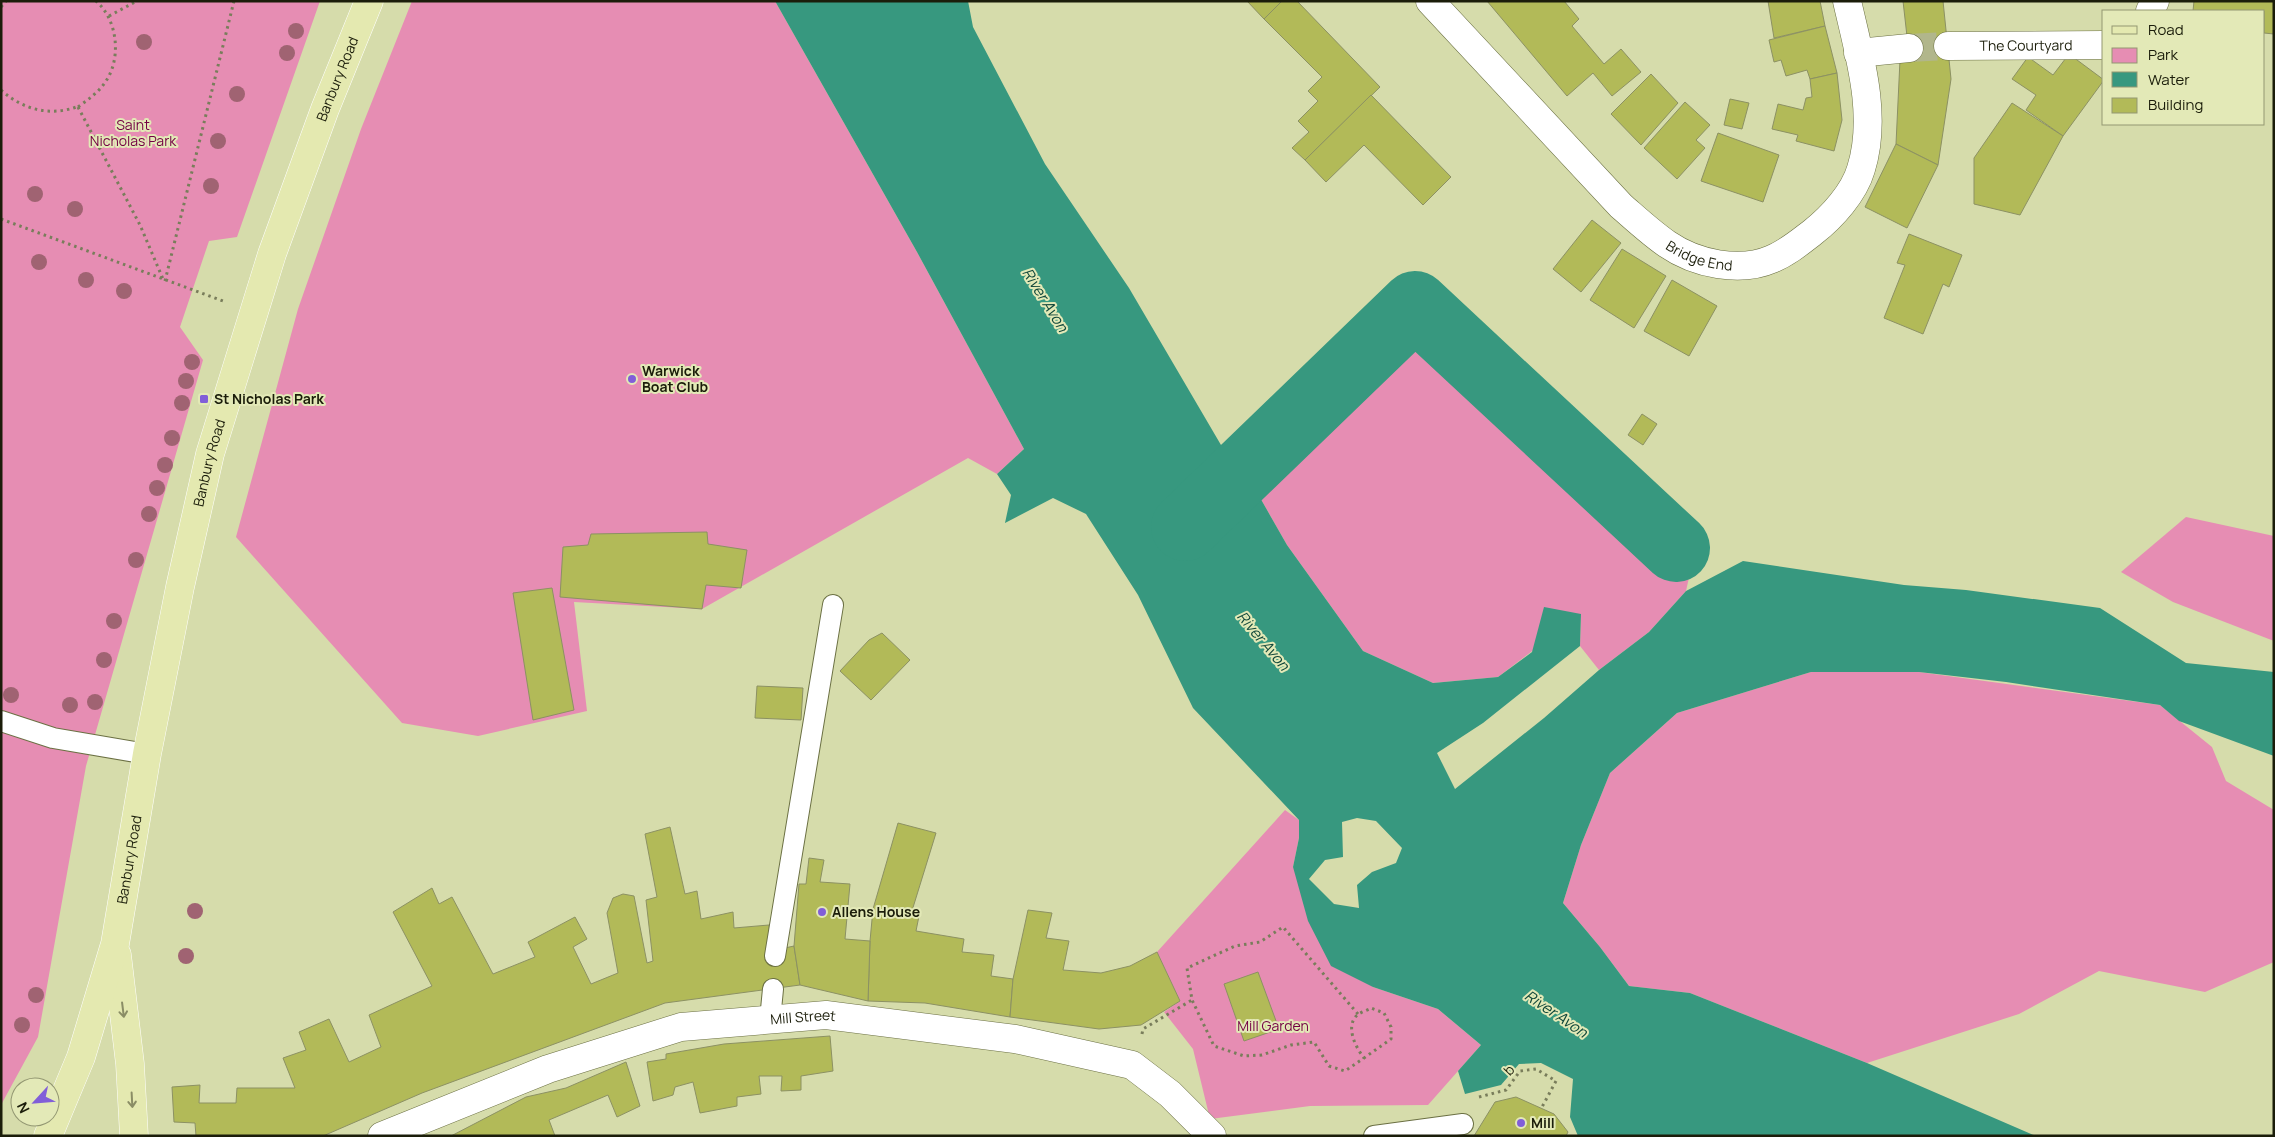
<svg xmlns="http://www.w3.org/2000/svg" width="2275" height="1137" viewBox="0 0 2275 1137" font-family="Manrope,sans-serif">
	<style>
		.green { fill: #e68db3 }
		.water { fill: #37987f; fill-rule: evenodd }
		.lines { fill: none; stroke-linecap: round; stroke-linejoin: round }
		.river { stroke: #37987f; stroke-width: 68 }
		.building { fill: #b2ba58; stroke: #8c9163 }
		.street-tunnel { stroke: #b1b68b; stroke-width: 28; stroke-dasharray: 28 14; stroke-linecap: butt }
		.lane-casing { stroke: #6b7043; stroke-width: 22 }
		.street-casing { stroke: #6b7043; stroke-width: 29 }
		.primary-casing { stroke: #fff; stroke-width: 29 }
		.path { stroke: #797d5b; stroke-width: 3; stroke-dasharray: 2.5 4; stroke-linecap: butt }
		.lane { stroke: #fff; stroke-width: 20 }
		.street { stroke: #fff; stroke-width: 28 }
		.primary { stroke: #e4e9b0; stroke-width: 28 }
		.tree { fill: #a06372 }
		.oneway { stroke: #8a8d65 }
		.poi-dot { fill: #815ed8; stroke: #e3e9b7; stroke-width: 2 }
		.labels { text-anchor: middle; stroke-width: 4; stroke-linejoin: round; paint-order: stroke }
		.street-label { font-size: 14px; fill: #1b1d0a; stroke: #e3e9b7 }
		.park-label { font-size: 14px; fill: #730044; stroke: #e3e9b7 }
		.poi-label { font-size: 14px; font-weight: bold; fill: #1b1d0a; stroke: #e3e9b7; text-anchor: start }
		.water-label { font-size: 15px; font-style: italic; fill: #10473a; stroke: #e3e9b7 }
	</style>
	<rect width="100%" height="100%" fill="#d6dcab"/>
	<g class="green">
		<path d="M1,1H320L237,237L209,241L180,327L203,360L86,766L38,1037L1,1105Z"/>
		<path d="M412,1H775L917,252L1024,449L997,474L968,458L702,609L574,602L587,711L478,736L402,723L236,537L298,309L361,129Z"/>
		<path d="M1404,274L1696,546L1686,591L1649,632L1599,670L1580,646L1581,614L1498,677L1433,683L1363,651L1287,545L1234,452L1249,449L1317,357Z"/>
		<path d="M2186,517L2274,536V641L2173,602L2121,572Z"/>
		<path d="M1811,672H1919L2160,705L2212,747L2226,781L2274,810V962L2205,992L2099,971L2019,1014L1867,1063L1690,993L1629,986L1600,947L1563,903L1581,845L1610,773L1677,713Z"/>
		<path d="M1285,810L1299,820V838L1293,867L1373,987L1438,1009L1481,1045L1428,1105L1310,1106L1210,1119L1193,1049L1164,1012L1180,1001L1157,952Z"/>
	</g>
	<path class="water" d="M775,1H968L973,27L1045,164L1129,288L1221,445L1234,452L1287,545L1363,651L1433,683L1498,677L1532,652L1544,607L1581,614L1580,646L1483,723L1437,753L1455,789L1544,718L1599,670L1649,632L1686,591L1743,561L1904,585L1966,590L2100,608L2186,663L2274,672V756L2179,721L2160,705L2006,682L1919,672H1811L1677,713L1610,773L1581,845L1563,903L1600,947L1629,986L1690,993L1867,1063L2036,1136H1578L1570,1117L1573,1079L1541,1063L1519,1064L1501,1085L1465,1094L1458,1071L1481,1045L1438,1009L1373,987L1331,966L1308,921L1293,867L1299,838V820L1193,708L1138,595L1086,514L1053,498L1005,523L1011,495L997,474L1024,449L917,252ZM1357,818L1376,821L1402,848L1396,863L1372,872L1357,885L1359,908L1334,904L1309,879L1325,860L1343,857L1342,822Z"/>
	<g class="lines">
		<path class="river" d="M1185,527L1415,305L1676,548"/>
	</g>
	<g class="building">
		<path d="M1247,1H1282L1264,19Z"/>
		<path d="M1282,1H1297L1380,87L1305,160L1292,148L1309,132L1298,121L1318,101L1308,91L1322,77L1264,19Z"/>
		<path d="M1487,1H1564L1579,19L1572,26L1604,64L1621,49L1641,72L1612,96L1593,73L1567,96Z"/>
		<path d="M1768,1H1820L1825,26L1774,38Z"/>
		<path d="M1903,1H1943L1951,79L1938,165L1896,144L1900,60L1909,54Z"/>
		<path d="M2194,1H2274V34L2264,33V11H2193Z"/>
		<path d="M1825,26L1837,73L1810,79L1807,70L1786,76L1781,60L1774,62L1769,40Z"/>
		<path d="M2069,54L2104,80L2063,136L2026,110L2036,95L2012,79L2028,57L2053,75Z"/>
		<path d="M1837,73L1842,120L1834,151L1796,141L1798,135L1772,129L1778,104L1803,110L1806,98L1812,97L1810,79Z"/>
		<path d="M1651,74L1678,103L1641,145L1611,114Z"/>
		<path d="M1371,95L1451,177L1423,205L1364,145L1326,182L1305,160Z"/>
		<path d="M1730,99L1749,103L1742,129L1724,125Z"/>
		<path d="M1685,102L1710,125L1696,140L1705,148L1677,179L1644,148Z"/>
		<path d="M2012,103L2063,136L2020,215L1974,204V158Z"/>
		<path d="M1718,133L1779,155L1763,202L1701,181Z"/>
		<path d="M1896,144L1938,165L1907,228L1865,207Z"/>
		<path d="M1592,220L1621,243L1581,292L1553,269Z"/>
		<path d="M1909,234L1962,255L1949,287L1943,284L1923,334L1884,318L1905,265L1897,263Z"/>
		<path d="M1622,249L1666,276L1634,328L1590,300Z"/>
		<path d="M1672,280L1717,306L1689,356L1644,331Z"/>
		<path d="M1642,414L1657,424L1643,445L1628,435Z"/>
		<path d="M707,532L708,544L747,550L741,588L706,585L702,609L560,597L563,547L588,545L591,534Z"/>
		<path d="M552,588L574,710L533,720L513,593Z"/>
		<path d="M882,633L910,660L871,700L840,671L869,640Z"/>
		<path d="M757,686L803,688L801,720L755,718Z"/>
		<path d="M898,823L936,833L911,914L919,916L916,931L964,939L962,952L994,955L991,976L1013,979L1010,1017L925,1003L868,1001L870,941L873,909Z"/>
		<path d="M670,827L685,894L697,891L701,919L733,912L734,928L769,925L771,951L794,946L800,985L665,1003L422,1093L323,1136H196L195,1123L174,1122L172,1087L200,1085L199,1103H236L237,1088H295L283,1058L306,1050L299,1032L329,1019L349,1062L381,1047L369,1015L432,986L393,912L432,888L439,904L452,897L493,974L535,957L528,942L575,917L587,939L573,947L591,984L618,973L607,913L613,898L623,894L634,896L647,963L653,961L646,900L657,897L645,834Z"/>
		<path d="M809,858L824,860L820,882L850,884L845,939L870,941L868,1001L800,985L794,946L799,884H806Z"/>
		<path d="M1028,910L1052,913L1046,938L1069,941L1063,970L1101,973L1130,966L1157,952L1180,1001L1141,1025L1099,1029L1010,1017L1013,979Z"/>
		<path d="M1258,972L1279,1029L1244,1041L1224,984Z"/>
		<path d="M830,1036L833,1071L801,1076V1090L781,1091L782,1076H759L761,1094L737,1097V1106L700,1113L693,1082L675,1087L673,1095L653,1101L647,1062L666,1059V1054L724,1044Z"/>
		<path d="M626,1062L640,1106L617,1117L608,1095L549,1120L555,1136H451L526,1097L566,1088Z"/>
		<path d="M1516,1097L1554,1114L1568,1132L1566,1136H1474L1495,1102Z"/>
	</g>
	<g class="lines">
		<path class="street-tunnel" d="M1909,48L1948,46"/>
		<g class="lane-casing">
			<g id="lane">
				<path d="M1,721L53,738L147,754"/>
				<path d="M775,956L833,605"/>
				<path d="M770,1020L773,989"/>
				<path d="M1374,1136L1463,1124"/>
			</g>
		</g>
		<g class="street-casing">
			<g id="street">
				<path id="s1" d="M1430,1L1621,206C1636,219 1651,233 1667,244C1696,264 1740,273 1772,259C1787,253 1800,242 1813,232C1832,217 1854,193 1861,169C1878,115 1859,54 1847,1"/>
				<path d="M2150,11L2155,1"/>
				<path id="s2" d="M1948,46L2104,45"/>
				<path d="M1858,53L1909,48"/>
				<path id="s3" d="M382,1136L548,1069L681,1027L826,1015L1015,1039L1132,1065L1170,1094L1212,1136"/>
			</g>
		</g>
		<g class="primary-casing">
			<g id="primary">
				<path d="M117,955L130,1064L134,1136"/>
				<path id="s4" d="M48,1136L81,1057L115,944L147,754L180,587L210,454L272,254L325,109L369,1"/>
			</g>
		</g>
		<g class="path">
			<path d="M1,7L6,1"/>
			<path d="M109,16L137,1"/>
			<path d="M1,90C23,110 51,117 79,106"/>
			<path d="M78,107L140,225L163,279"/>
			<path d="M78,107C89,99 99,92 106,81C122,57 117,19 96,1"/>
			<path d="M1,219L223,301"/>
			<path d="M165,281L234,1"/>
			<path d="M1358,1014L1283,927L1260,942L1235,946L1187,968L1192,1000L1214,1046L1244,1056L1262,1055L1291,1045L1314,1042L1329,1066L1345,1071L1364,1058C1357,1049 1347,1031 1354,1019C1357,1013 1366,1011 1371,1008L1384,1013L1391,1027V1039L1364,1058"/>
			<path d="M1142,1034L1143,1029L1192,1000"/>
			<path d="M1479,1097L1506,1090L1520,1071L1536,1069L1556,1081L1542,1107"/>
		</g>
		<use href="#lane" class="lane"/>
		<use href="#street" class="street"/>
		<use href="#primary" class="primary"/>
	</g>
	<g class="tree">
		<circle cx="296" cy="31" r="8"/>
		<circle cx="144" cy="42" r="8"/>
		<circle cx="287" cy="53" r="8"/>
		<circle cx="237" cy="94" r="8"/>
		<circle cx="218" cy="141" r="8"/>
		<circle cx="211" cy="186" r="8"/>
		<circle cx="35" cy="194" r="8"/>
		<circle cx="75" cy="209" r="8"/>
		<circle cx="39" cy="262" r="8"/>
		<circle cx="86" cy="280" r="8"/>
		<circle cx="124" cy="291" r="8"/>
		<circle cx="192" cy="362" r="8"/>
		<circle cx="186" cy="381" r="8"/>
		<circle cx="182" cy="403" r="8"/>
		<circle cx="172" cy="438" r="8"/>
		<circle cx="165" cy="465" r="8"/>
		<circle cx="157" cy="488" r="8"/>
		<circle cx="149" cy="514" r="8"/>
		<circle cx="136" cy="560" r="8"/>
		<circle cx="114" cy="621" r="8"/>
		<circle cx="104" cy="660" r="8"/>
		<circle cx="11" cy="695" r="8"/>
		<circle cx="95" cy="702" r="8"/>
		<circle cx="70" cy="705" r="8"/>
		<circle cx="195" cy="911" r="8"/>
		<circle cx="186" cy="956" r="8"/>
		<circle cx="36" cy="995" r="8"/>
		<circle cx="22" cy="1025" r="8"/>
	</g>
	<defs><path id="oneway-shaft" d="M-6 0H5M1.5-3L5.5 0L1.5 3" fill="none" stroke-width="1.6" stroke-linecap="round" stroke-linejoin="round" transform="scale(1.25)"/></defs>
	<g class="oneway">
		<use href="#oneway-shaft" transform="translate(123 1010) rotate(83)"/>
		<use href="#oneway-shaft" transform="translate(132 1100) rotate(87)"/>
	</g>
	<g class="poi-dot">
		<circle cx="632" cy="379" r="5"/>
		<rect x="199" y="394" width="10" height="10" rx="2.5"/>
		<circle cx="822" cy="912" r="5"/>
		<circle cx="1521" cy="1123" r="5"/>
	</g>
	<g class="labels">
		<g class="street-label">
			<text dy="5" stroke="none"><textPath href="#s2" startOffset="78">The Courtyard</textPath></text>
			<text dy="5" stroke="none"><textPath href="#s4" startOffset="1099">Banbury Road</textPath></text>
			<text dy="5" stroke="none"><textPath href="#s1" startOffset="375">Bridge End</textPath></text>
			<text dy="5" stroke="none"><textPath href="#s4" startOffset="694">Banbury Road</textPath></text>
			<text dy="5" stroke="none"><textPath href="#s4" startOffset="289">Banbury Road</textPath></text>
			<text dy="5" stroke="none"><textPath href="#s3" startOffset="441">Mill Street</textPath></text>
			<text transform="translate(1509 1070) rotate(-46)" y="5">b</text>
		</g>
		<g class="park-label">
			<text x="133" y="130">Saint<tspan x="133" dy="16">Nicholas Park</tspan></text>
			<text x="1273" y="1031">Mill Garden</text>
		</g>
		<g class="poi-label">
			<text x="642" y="376">Warwick<tspan x="642" dy="16">Boat Club</tspan></text>
			<text x="214" y="404">St Nicholas Park</text>
			<text x="832" y="917">Allens House</text>
			<text x="1531" y="1128">Mill</text>
		</g>
		<g class="water-label">
			<text transform="translate(1045 300) rotate(58)" y="5">River Avon</text>
			<text transform="translate(1263 641) rotate(50)" y="5">River Avon</text>
			<text transform="translate(1556 1014) rotate(34)" y="5">River Avon</text>
		</g>
	</g>
	<rect width="2275" height="1137" fill="none" stroke="#1b1d0a" stroke-width="5"/>
	<rect x="2102" y="10" width="162" height="115" fill="#e3e9b7" stroke="#939772"/>
	<rect x="2112" y="26" width="25" height="8" fill="#e4e9b0" stroke="#939772"/>
	<text x="2148" y="35" font-size="15" fill="#1b1d0a">Road</text>
	<rect x="2112" y="48" width="25" height="15" fill="#e68db3" stroke="#939772"/>
	<text x="2148" y="60" font-size="15" fill="#1b1d0a">Park</text>
	<rect x="2112" y="72" width="25" height="15" fill="#37987f" stroke="#939772"/>
	<text x="2148" y="85" font-size="15" fill="#1b1d0a">Water</text>
	<rect x="2112" y="98" width="25" height="15" fill="#b2ba58" stroke="#939772"/>
	<text x="2148" y="110" font-size="15" fill="#1b1d0a">Building</text>
	<g transform="translate(35 1102) rotate(244)"><circle r="24" fill="#e3e9b7" stroke="#939772"/>
	<path d="M0-4L9 19L0 12L-9 19Z" fill="#815ed8"/>
	<text y="-8" font-size="14" font-weight="bold" text-anchor="middle" fill="#1b1d0a">N</text>
	</g>
</svg>
